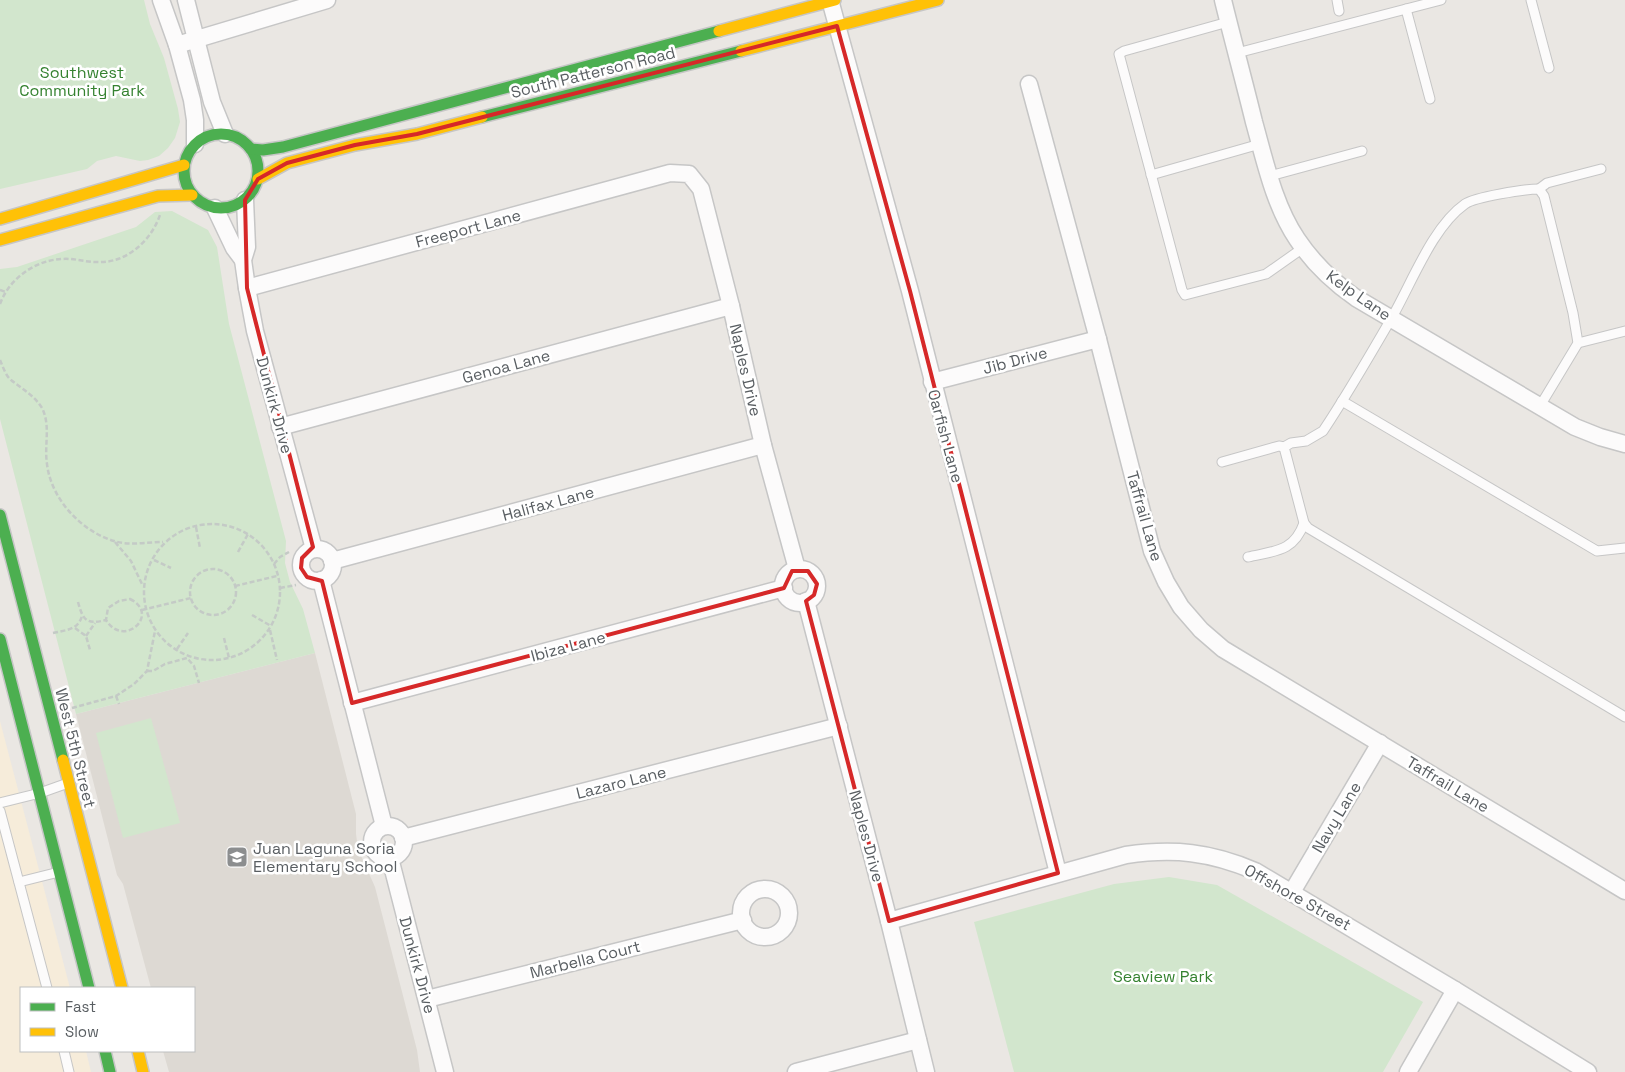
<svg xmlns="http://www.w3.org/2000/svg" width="1625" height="1072" viewBox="0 0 1625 1072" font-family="'Space Grotesk',sans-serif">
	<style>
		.commercial { fill: #f6ecda }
		.education { fill: #ddd9d3 }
		.green { fill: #d2e6cd }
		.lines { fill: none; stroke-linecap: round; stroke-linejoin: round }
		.lane-casing { stroke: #c6c6c6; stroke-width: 11 }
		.street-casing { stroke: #c6c6c6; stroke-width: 19 }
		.fast-casing { stroke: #c6c6c6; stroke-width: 14 }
		.slow-casing { stroke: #c6c6c6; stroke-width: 14 }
		.path { stroke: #c4cac6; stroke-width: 2.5; stroke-dasharray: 5 2.5; stroke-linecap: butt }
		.lane { stroke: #fcfbfb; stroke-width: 9 }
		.street { stroke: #fcfbfb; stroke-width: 16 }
		.fast { stroke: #4caf50; stroke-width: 11 }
		.slow { stroke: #ffc107; stroke-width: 11 }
		.marked { fill: none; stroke: #d62828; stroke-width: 4; stroke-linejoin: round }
		.labels { text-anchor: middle; stroke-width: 5; stroke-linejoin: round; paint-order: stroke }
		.park-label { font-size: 16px; fill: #358230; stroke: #fff }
		.street-label { font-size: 16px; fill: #595e62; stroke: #fff }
		.poi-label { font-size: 16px; fill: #595e62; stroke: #fff; text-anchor: start }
	</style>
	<rect width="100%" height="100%" fill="#eae7e3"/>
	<path class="commercial" d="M0,721L70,988H21V1051H86L91,1072H0Z"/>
	<path class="education" d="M315,653L356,814V834L358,849L375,887L417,1050L420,1072H169L163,1051H194V988H151L123,884L117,875L76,714Z"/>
	<g class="green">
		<path d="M0,0H144L150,24L164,58L178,109L180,122L175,138L168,148L159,156L148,160L140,161L116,156L97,161L87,169L0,189Z"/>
		<path d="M172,211L208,230L217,247L229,324L286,541L285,563L290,582L303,609L315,653L76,714L0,419V269L17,267L136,227L155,212Z"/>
		<path d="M151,718L180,823L123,838L96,733Z"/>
		<path d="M1169,877L1217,885L1423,1002L1383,1072H1014L974,922L1114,884Z"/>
	</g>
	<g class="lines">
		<g class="lane-casing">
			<g id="lane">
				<path d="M1337,0L1339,11"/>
				<path d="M1531,0L1549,68"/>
				<path d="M1406,9L1430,99"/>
				<path d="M1228,22L1124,51L1119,54L1182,290L1185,295L1266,274L1303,248"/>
				<path d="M1237,53L1441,0"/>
				<path d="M1151,175L1260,144"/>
				<path d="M1270,176L1362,151"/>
				<path d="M1539,189L1547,183L1601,169"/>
				<path d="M1578,343L1625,331"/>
				<path d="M1342,401L1597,551L1625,548"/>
				<path d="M1540,406L1578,343L1573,313L1544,196L1539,189C1525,189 1475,197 1465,204C1432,227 1411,285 1391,319C1369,357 1347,395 1323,431L1306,441L1291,443L1284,447L1304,523L1308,528L1625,717"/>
				<path d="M1222,462L1279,446L1284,447"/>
				<path d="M1248,557C1274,551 1294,552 1304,523"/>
				<path d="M0,803L40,793L68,783"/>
				<path d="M0,811L47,988"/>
				<path d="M19,882L59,872"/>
				<path d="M64,1051L69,1072"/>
			</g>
		</g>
		<g class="street-casing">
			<g id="street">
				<path d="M161,0L177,45L192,100L195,120V144"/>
				<path d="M186,0L212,102L225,134"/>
				<path d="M830,0L910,291L1058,873"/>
				<path d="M1223,0C1233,41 1244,81 1254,122C1265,161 1274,205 1297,239C1313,263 1333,282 1356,298L1575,427L1600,437L1625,444"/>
				<path d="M177,45L327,0"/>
				<path d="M1029,84L1098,339L1152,551L1166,582L1181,607L1201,630L1223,649L1625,891"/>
				<path d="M245,200L247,247L243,260L247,288L255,331L314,549"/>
				<path d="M215,208L234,248L243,260"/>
				<path d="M247,288L670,173L689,174L701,189L731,306L763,445L797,569"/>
				<path d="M932,382L1098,339"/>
				<path d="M280,427L731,306"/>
				<circle cx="317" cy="565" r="16"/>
				<path d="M332,561L763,445"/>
				<circle cx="800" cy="586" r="17"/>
				<path d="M321,580L384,826"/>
				<path d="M806,601L889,921L926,1072"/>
				<path d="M352,703L784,588"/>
				<circle cx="388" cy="842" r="16"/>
				<path d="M403,838L839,726"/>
				<path d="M390,858L445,1072"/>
				<circle cx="765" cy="913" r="24"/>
				<path d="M1292,892L1380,743"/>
				<path d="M889,921L1126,855C1174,848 1210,852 1255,871L1455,990L1588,1072"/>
				<path d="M427,999L743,920"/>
				<path d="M796,1072L918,1040"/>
				<path d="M1408,1072L1455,990"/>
			</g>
		</g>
		<g class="fast-casing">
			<g id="fast">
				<path d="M482,117L741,51"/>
				<circle cx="221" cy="171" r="37"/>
				<path d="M251,149L263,150L283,147L719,31"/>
				<path d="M0,515L63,760"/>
				<path d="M0,639L89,988"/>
				<path d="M105,1051L110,1072"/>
			</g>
		</g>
		<g class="slow-casing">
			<g id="slow">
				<path d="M719,31L835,0"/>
				<path d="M741,51L938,0"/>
				<path d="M258,179L287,163L355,145L417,134L482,117"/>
				<path d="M0,219L184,165"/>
				<path d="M0,240L158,196L192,195"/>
				<path d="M63,760L122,988"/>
				<path d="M138,1051L143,1072"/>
			</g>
		</g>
		<g class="path">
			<path d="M0,290L6,292"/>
			<path d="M0,304C9,279 35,260 62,259C74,258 85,262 96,262C126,264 151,241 160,215"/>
			<path d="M0,360C3,367 6,376 11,380C22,389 34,395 42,408C51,426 44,445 47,464C51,499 81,531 114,541C129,546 148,542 163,542"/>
			<circle cx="212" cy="592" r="68"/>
			<path d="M196,527L200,548"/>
			<path d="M115,542L131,561L142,584"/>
			<path d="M238,552L248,534"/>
			<path d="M154,560L171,568"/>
			<path d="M274,564L280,557L289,552"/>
			<circle cx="213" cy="592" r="23"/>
			<path d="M235,586L277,576"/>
			<path d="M280,588L296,585"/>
			<path d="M130,599C161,614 124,649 106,620L108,608L119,601Z"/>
			<path d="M78,602C83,620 86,625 106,620"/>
			<path d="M142,610L191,598"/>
			<path d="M252,615L271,626"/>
			<path d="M75,628L86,636L90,650"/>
			<path d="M270,630L277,660"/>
			<path d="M53,633C66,630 78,630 82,616"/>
			<path d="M86,636L95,623"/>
			<path d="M224,638L229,658"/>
			<path d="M177,649L188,633"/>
			<path d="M147,671H153L165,664L187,658L194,666L199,683"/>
			<path d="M116,696L119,704"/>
			<path d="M72,708L116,696L134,684L147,671L155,631"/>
		</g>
		<use href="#lane" class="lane"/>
		<use href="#street" class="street"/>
		<use href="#fast" class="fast"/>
		<use href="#slow" class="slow"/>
	</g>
	<path class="marked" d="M837,26L910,291L1058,873L889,921L806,601L814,595L817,584L808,571H792L784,588L352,703L322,581L307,577L301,568L302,558L313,547L247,288L245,200L258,179L287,163L355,145L417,134Z"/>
	<defs>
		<g id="school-square" transform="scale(1.125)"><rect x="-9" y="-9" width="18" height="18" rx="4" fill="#8c8e8f" stroke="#fff"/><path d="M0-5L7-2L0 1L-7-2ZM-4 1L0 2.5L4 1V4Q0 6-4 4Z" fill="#fff"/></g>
	</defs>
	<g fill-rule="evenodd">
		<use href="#school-square" x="237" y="857"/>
	</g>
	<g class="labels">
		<g class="park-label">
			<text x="82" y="78">Southwest<tspan x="82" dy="18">Community Park</tspan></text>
			<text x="1163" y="982">Seaview Park</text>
		</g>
		<g class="street-label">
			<text transform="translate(593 72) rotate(-14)" y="6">South Patterson Road</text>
			<text transform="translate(468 228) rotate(-15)" y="6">Freeport Lane</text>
			<text transform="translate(1359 295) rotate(35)" y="6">Kelp Lane</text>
			<text transform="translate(1015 360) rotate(-15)" y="6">Jib Drive</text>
			<text transform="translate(506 366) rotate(-15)" y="6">Genoa Lane</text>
			<text transform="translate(746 370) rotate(77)" y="6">Naples Drive</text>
			<text transform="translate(275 405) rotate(75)" y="6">Dunkirk Drive</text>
			<text transform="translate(946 436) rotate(75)" y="6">Oarfish Lane</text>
			<text transform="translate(548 503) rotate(-15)" y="6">Halifax Lane</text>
			<text transform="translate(1145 516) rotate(74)" y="6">Taffrail Lane</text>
			<text transform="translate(568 646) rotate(-15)" y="6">Ibiza Lane</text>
			<text transform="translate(76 748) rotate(76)" y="6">West 5th Street</text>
			<text transform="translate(621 782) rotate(-14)" y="6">Lazaro Lane</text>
			<text transform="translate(1448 784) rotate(31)" y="6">Taffrail Lane</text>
			<text transform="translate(1336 817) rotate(-59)" y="6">Navy Lane</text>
			<text transform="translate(867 836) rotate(75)" y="6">Naples Drive</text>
			<text transform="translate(1298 897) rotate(29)" y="6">Offshore Street</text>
			<text transform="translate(585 959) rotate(-14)" y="6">Marbella Court</text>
			<text transform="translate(418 965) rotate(75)" y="6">Dunkirk Drive</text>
		</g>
		<g class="poi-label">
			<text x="253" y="854">Juan Laguna Soria<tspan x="253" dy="18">Elementary School</tspan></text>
		</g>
	</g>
	<rect x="20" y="987" width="175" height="65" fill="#ffffff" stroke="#bdbfc0"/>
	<rect x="30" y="1003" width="25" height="8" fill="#4caf50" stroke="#bdbfc0"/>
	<text x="65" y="1012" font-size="15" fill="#595e62">Fast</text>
	<rect x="30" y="1028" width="25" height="8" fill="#ffc107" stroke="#bdbfc0"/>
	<text x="65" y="1037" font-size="15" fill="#595e62">Slow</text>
</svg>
